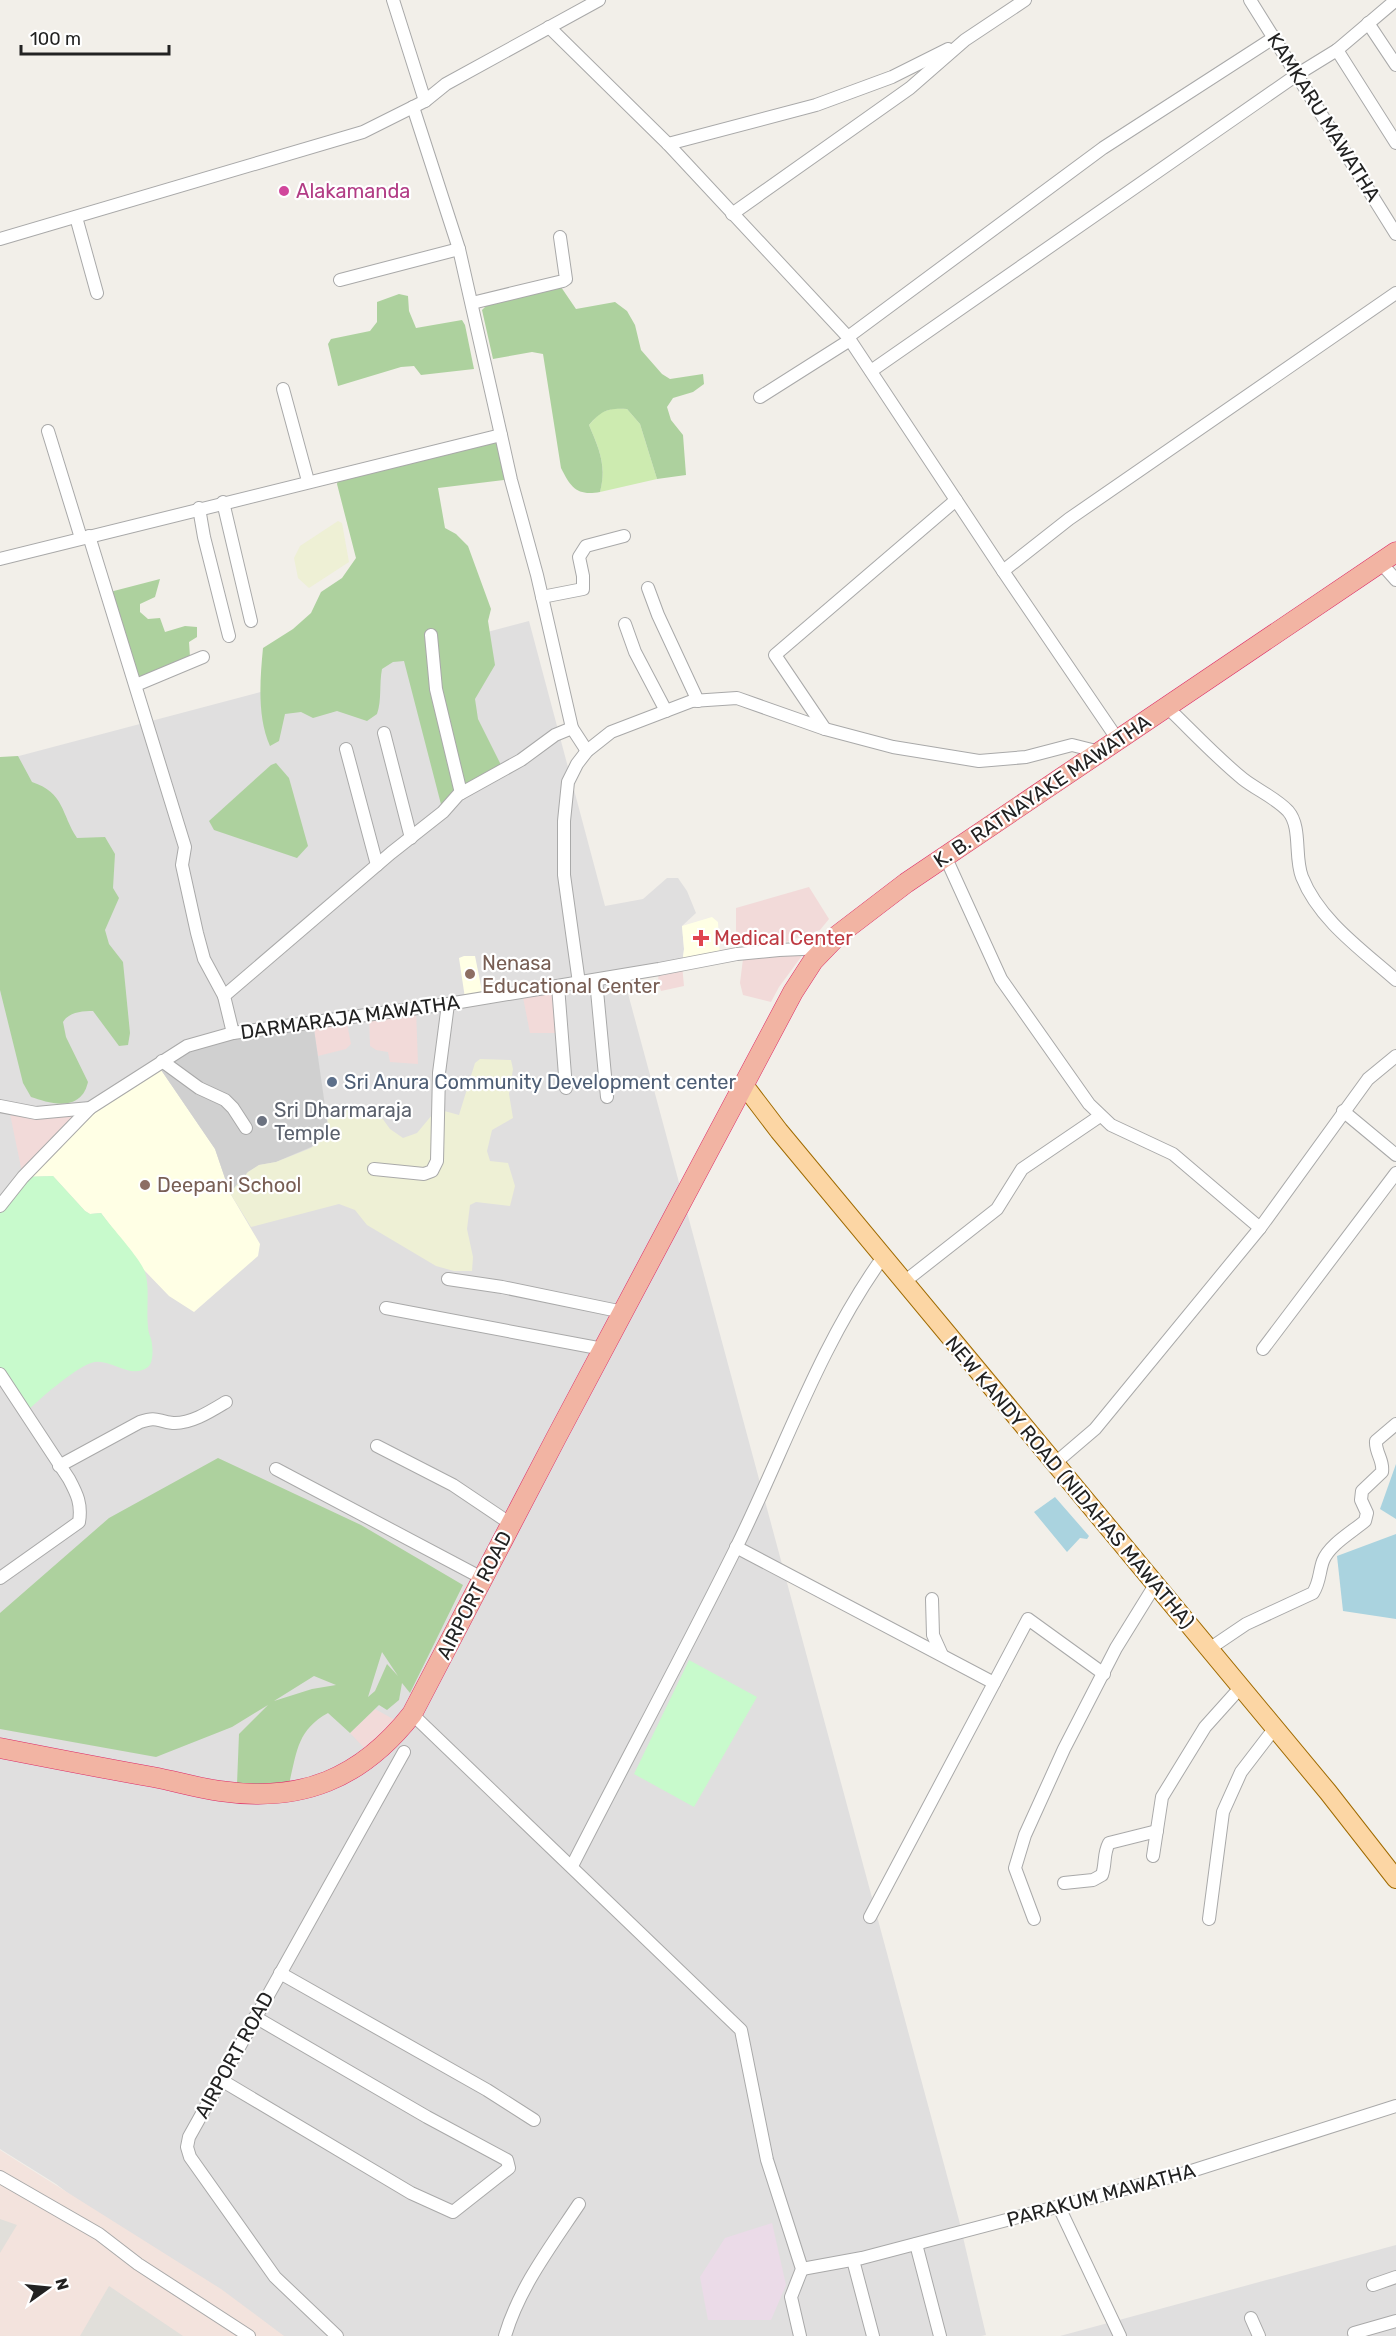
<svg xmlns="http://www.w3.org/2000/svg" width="1396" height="2336" viewBox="0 0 1396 2336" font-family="Rubik,sans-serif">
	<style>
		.residential { fill: #e0dfdf }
		.commercial { fill: #f2dad9 }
		.industrial { fill: #ebdbe8 }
		.education { fill: #ffffe5 }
		.religious { fill: #d0d0d0 }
		.military { fill: #f3e3dd }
		.airport { fill: #e1dfda }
		.farmland { fill: #eef0d5 }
		.grass { fill: #cdebb0 }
		.forest { fill: #add19e; fill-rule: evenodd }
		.park { fill: #c8facc }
		.water { fill: #aad3df }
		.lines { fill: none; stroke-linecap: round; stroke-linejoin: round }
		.minor-casing { stroke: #a9a9a9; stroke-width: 14 }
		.primary-casing { stroke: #a06b00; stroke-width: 20 }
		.trunk-casing { stroke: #dc2a67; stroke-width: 21 }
		.minor { stroke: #fff; stroke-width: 12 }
		.primary { stroke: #fcd6a4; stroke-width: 18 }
		.trunk { stroke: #f2b4a3; stroke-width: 20 }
		.hotel-dot { fill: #d1479c; stroke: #fff; stroke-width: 2 }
		.health-dot { fill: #e0444e; stroke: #fff; stroke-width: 2 }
		.education-dot { fill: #8d6e63; stroke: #fff; stroke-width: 2 }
		.service-dot { fill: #5c6f8a; stroke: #fff; stroke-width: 2 }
		.worship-dot { fill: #6b7280; stroke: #fff; stroke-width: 2 }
		.labels { text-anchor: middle; stroke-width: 4.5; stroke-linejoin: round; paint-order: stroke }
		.street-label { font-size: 20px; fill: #222; stroke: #fff }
		.hotel-label { font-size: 20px; fill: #b23c85; stroke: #fff; text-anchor: start }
		.health-label { font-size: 20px; fill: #be3a42; stroke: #fff; text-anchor: start }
		.education-label { font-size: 20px; fill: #785e54; stroke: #fff; text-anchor: start }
		.service-label { font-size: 20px; fill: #4e5e75; stroke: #fff; text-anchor: start }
		.worship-label { font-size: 20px; fill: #5b616d; stroke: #fff; text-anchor: start }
	</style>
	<rect width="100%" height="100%" fill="#f2efe9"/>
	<g class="residential">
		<path d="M529,621L605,906L643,899L667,878H678L687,891L696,913L682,926L684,949L682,965L623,975L959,2220L986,2335L981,2336H252L56,2184L0,2149V761Z"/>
		<path d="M1396,2245V2336H1060Z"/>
	</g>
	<g class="commercial">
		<path d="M809,887L829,919L820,930L780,944L736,939V908Z"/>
		<path d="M804,953L779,987L771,1002L743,995L740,983L743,959Z"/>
		<path d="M682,965L684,986L661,991L658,982L659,969Z"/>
		<path d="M558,986V1033H530L522,992Z"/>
		<path d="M416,1009L418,1064L390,1062L388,1052L376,1050L370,1046L369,1016Z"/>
		<path d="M346,1019L351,1044L346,1049L318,1056L313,1022Z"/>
		<path d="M90,1108L23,1177L9,1109Z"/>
		<path d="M375,1709L395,1720L367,1751L350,1733Z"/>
	</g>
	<path class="industrial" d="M772,2223L786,2285L771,2320H708L700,2277L725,2238Z"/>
	<g class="education">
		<path d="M712,917L718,922L720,958L682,965L684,949L682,926Z"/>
		<path d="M464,956H475L483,996L465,998L459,958Z"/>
		<path d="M157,1064L215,1149L230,1193L260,1244L258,1256L194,1312L169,1296L144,1270L101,1213L90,1214L85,1211L53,1176L23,1177L90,1108Z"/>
	</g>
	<path class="religious" d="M313,1022L329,1134L311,1147L276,1162L259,1165L248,1172L230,1193L215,1149L157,1064L187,1046Z"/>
	<path class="military" d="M0,2150L221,2289L284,2336H0Z"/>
	<g class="airport">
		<path d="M0,2219L17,2225L0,2253Z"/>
		<path d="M109,2286L183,2336H80Z"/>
	</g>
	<g class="farmland">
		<path d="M338,521L342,523L349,562L309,588L298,578L294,558L300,546Z"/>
		<path d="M480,1059L511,1060L513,1069L509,1094L513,1118L492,1130L487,1151L490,1161L508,1163L515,1186L510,1206L476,1202L470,1205L467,1229L473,1257L472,1271H454L436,1266L367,1225L355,1210L339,1204L251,1227L230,1193L248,1172L259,1165L276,1162L311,1148L329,1134L326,1107L333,1111L354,1109L371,1113L382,1118L390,1129L403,1138L417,1133L437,1109L459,1115L475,1063Z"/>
	</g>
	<path class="grass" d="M614,408L627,409L640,424L657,479L600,492C607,465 599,449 589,425L600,413Z"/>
	<g class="forest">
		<path d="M561,287L576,309L615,302L627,311L635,325L641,350L662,374L670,379L703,374L704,384L693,392L673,398L667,407L671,420L683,435L686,475L657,479L640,424L627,409C608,408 602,410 589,425C599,449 607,465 600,492C577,496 571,488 561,468L543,354L532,352L493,359L482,310L490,302Z"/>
		<path d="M399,294L408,296L409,311L416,328L462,320L465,325L474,369L421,375L414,366L401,367L338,386L328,344L331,339L370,331L377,322V302Z"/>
		<path d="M500,432L512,479L438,488L445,528L456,534L468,546L491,609L488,621L495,665L475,699L478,719L503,769L443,812L404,661L393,662L382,669C379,684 382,700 377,714L367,721L337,711L313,718L301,712L285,714L279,741L270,746C257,717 260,680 263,648L293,629L311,613L321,592L342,578L356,558L337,484L339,474Z"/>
		<path d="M160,579L155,597L140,604V612L148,619L160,618L165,632L185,626L197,627V637L189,642L190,657L134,680L106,593Z"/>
		<path d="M18,756L32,782C65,793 61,814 77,838L105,837L115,854L113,888L119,898L105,930L109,944L123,962L130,1033L128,1045L119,1046L93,1011C82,1011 69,1012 63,1022L66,1037L88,1082C87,1086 85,1092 82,1095C70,1110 46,1102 31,1097L23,1083L0,990V757Z"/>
		<path d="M276,763L289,778L308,846L297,858L214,830L209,821L271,765Z"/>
		<path d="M218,1458L361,1525L463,1585L410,1693L402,1683L399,1700L387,1710L379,1705L350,1733L328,1713C297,1730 297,1752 289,1784H237L239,1734L268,1705L232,1727L156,1757L0,1729V1613L109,1518ZM382,1652L398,1676L387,1664L375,1691L368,1697ZM314,1676L336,1685L312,1689L274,1701Z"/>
	</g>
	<g class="park">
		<path d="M53,1176L85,1211L90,1214L101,1213C111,1227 140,1258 145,1272C150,1287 146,1310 148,1327C148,1333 152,1339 152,1345C153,1350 153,1363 148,1367C130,1381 109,1356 91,1363C72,1370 40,1399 25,1413L0,1374V1206L23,1177Z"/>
		<path d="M689,1660L757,1697L694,1807L634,1774Z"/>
	</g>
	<g class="water">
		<path d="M1396,1464V1519L1380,1509Z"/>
		<path d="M1055,1497L1089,1536L1087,1539L1080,1538L1067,1552L1034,1512Z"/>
		<path d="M1396,1534V1619L1343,1611L1337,1556Z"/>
	</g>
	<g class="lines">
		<g class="minor-casing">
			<g id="minor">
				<path d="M393,0L425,101"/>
				<path d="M1250,0L1396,234"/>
				<path d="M1368,23L1396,65"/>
				<path d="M549,27L668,144L848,337L1003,571L1118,740"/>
				<path d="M1337,50L1396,143"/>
				<path d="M413,107L459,249L501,435"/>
				<path d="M668,144L816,105L892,77L948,49"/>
				<path d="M732,214L910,88L965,40L1025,0"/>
				<path d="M76,217L97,293"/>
				<path d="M0,239L363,132L425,101L446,84L599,0"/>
				<path d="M340,280L459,249"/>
				<path d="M472,303L563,281L566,279L560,237"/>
				<path d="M848,337L1103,148L1275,37"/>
				<path d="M871,371L1298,74L1337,50L1396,0"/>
				<path d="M283,389L308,481"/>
				<path d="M760,397L850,340"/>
				<path d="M48,431L81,538"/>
				<path d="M223,502L251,621"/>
				<path d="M199,508L204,537L229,636"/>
				<path d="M89,536L185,847L182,865L197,933L204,959L224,996"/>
				<path d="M0,559L501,435L511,480L537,575L572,728L587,751"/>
				<path d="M1381,563L1396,580"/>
				<path d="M1003,571L1069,519L1396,293"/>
				<path d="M648,588L658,615L698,701"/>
				<path d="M542,597L583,589V576L579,557L586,546L624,536"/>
				<path d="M625,624L635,652L666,711"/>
				<path d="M431,635L436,689L461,793"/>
				<path d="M136,685L203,657"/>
				<path d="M1167,707C1192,731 1216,757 1243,779C1257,790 1276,798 1288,811C1302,827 1294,857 1302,877C1319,920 1362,950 1396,980"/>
				<path d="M825,729L775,655L956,500"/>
				<path d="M384,733L411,838"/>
				<path d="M346,749L377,865"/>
				<path d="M945,856L1001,979L1089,1104L1111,1125L1173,1154L1260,1228"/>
				<path d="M596,980L607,1097"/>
				<path d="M579,983L564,875V821L568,782L577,764L587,751L611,732L692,701L737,698L825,729L893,747L979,761L1026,757L1072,745L1100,752"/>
				<path d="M558,986L566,1088"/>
				<path d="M233,1033L224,996L391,853L443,812L458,795L521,760L555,735L572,728"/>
				<path d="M162,1061L199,1088L225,1100L233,1108L246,1128"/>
				<path d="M0,1106L36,1113L90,1108L187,1046L233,1033L448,1004L659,969L737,954L779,950L825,948"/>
				<path d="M1343,1111L1396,1155"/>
				<path d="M374,1169L424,1174L432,1171L437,1161L439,1073L448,1004"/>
				<path d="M0,1206L23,1177L90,1108"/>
				<path d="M448,1279L502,1287L623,1312"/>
				<path d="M904,1282L997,1209L1022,1169L1100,1116"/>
				<path d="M386,1308L603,1349"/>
				<path d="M1263,1349L1396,1173"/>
				<path d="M0,1374L69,1479C77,1494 82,1504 79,1522L0,1578"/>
				<path d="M377,1446L453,1485L511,1524"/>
				<path d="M1054,1464L1095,1429L1260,1228L1368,1079L1396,1056"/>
				<path d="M59,1466L140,1422C158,1416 156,1421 173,1423C191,1424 211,1411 226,1402"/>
				<path d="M276,1469L482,1578"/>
				<path d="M736,1547L994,1683"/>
				<path d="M932,1599L933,1635L942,1655"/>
				<path d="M1209,1649L1246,1624L1313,1593C1320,1582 1319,1572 1323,1561C1329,1545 1352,1532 1365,1521L1367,1513L1361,1500L1362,1491L1382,1472C1384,1460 1375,1453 1376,1441L1396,1424"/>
				<path d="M412,1714L741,2030L767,2160L802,2269L791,2297L800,2336"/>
				<path d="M1153,1856L1162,1797L1205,1727L1240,1688"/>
				<path d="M572,1866C626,1760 683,1655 736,1548C784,1451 819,1346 883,1257"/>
				<path d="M1064,1883L1093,1880L1102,1875C1106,1864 1103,1854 1109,1843L1157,1831"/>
				<path d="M870,1917L1028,1619L1104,1674"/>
				<path d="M1034,1919L1015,1868L1025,1835L1064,1749L1116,1648L1155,1585"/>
				<path d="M1209,1919L1223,1812L1241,1772L1274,1729"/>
				<path d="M280,1973L487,2090L534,2120"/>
				<path d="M221,2080L411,2193L453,2212L509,2168L507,2160L427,2117L255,2017"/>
				<path d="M0,2177L99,2234L138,2264L249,2336"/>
				<path d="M1059,2207L1120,2336"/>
				<path d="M916,2244L940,2336"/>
				<path d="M853,2260L873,2336"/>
				<path d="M802,2269L862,2258L1182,2174L1396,2106"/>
				<path d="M1373,2285L1396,2277"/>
				<path d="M1251,2318L1259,2336"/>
				<path d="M1354,2333L1396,2321"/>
				<path d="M337,2336L275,2277L190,2157L187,2147L189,2137L404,1752"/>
				<path d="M505,2336C519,2288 551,2246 579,2204"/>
			</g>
		</g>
		<g class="primary-casing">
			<path id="primary" d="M744,1085L779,1131L1328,1792L1396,1879"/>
		</g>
		<g class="trunk-casing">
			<path id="trunk" d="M0,1748C51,1758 102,1768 153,1777C175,1781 197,1788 220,1791C301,1803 361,1779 412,1714L556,1438L793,992L813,961L838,935L906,883L1396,552"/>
		</g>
		<use href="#minor" class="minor"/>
		<use href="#primary" class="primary"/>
		<use href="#trunk" class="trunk"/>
	</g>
	<circle class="hotel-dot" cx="284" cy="191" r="6"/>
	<path class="health-dot" d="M698 929h6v6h6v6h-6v6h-6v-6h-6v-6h6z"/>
	<g class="education-dot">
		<circle cx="470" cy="974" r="6"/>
		<circle cx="145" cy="1185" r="6"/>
	</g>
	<circle class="service-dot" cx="332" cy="1082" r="6"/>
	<circle class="worship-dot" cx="262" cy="1121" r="6"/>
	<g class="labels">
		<g class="street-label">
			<text transform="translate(1324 117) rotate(58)" y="7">KAMKARU MAWATHA</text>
			<text transform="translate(1042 791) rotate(-34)" y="7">K. B. RATNAYAKE MAWATHA</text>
			<text transform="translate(350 1017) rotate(-8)" y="7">DARMARAJA MAWATHA</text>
			<text transform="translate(1070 1482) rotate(50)" y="7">NEW KANDY ROAD (NIDAHAS MAWATHA)</text>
			<text transform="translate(474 1595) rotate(-63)" y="7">AIRPORT ROAD</text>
			<text transform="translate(234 2055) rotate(-61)" y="7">AIRPORT ROAD</text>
			<text transform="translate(1101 2195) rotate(-15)" y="7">PARAKUM MAWATHA</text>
		</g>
		<g class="hotel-label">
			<text x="296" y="198">Alakamanda</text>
		</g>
		<g class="health-label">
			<text x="714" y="945">Medical Center</text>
		</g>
		<g class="education-label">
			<text x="482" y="970">Nenasa<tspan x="482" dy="23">Educational Center</tspan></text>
			<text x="157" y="1192">Deepani School</text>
		</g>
		<g class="service-label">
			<text x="344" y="1089">Sri Anura Community Development center</text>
		</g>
		<g class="worship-label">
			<text x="274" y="1117">Sri Dharmaraja<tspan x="274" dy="23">Temple</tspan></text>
		</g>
	</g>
	<g transform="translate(48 2288) rotate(75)" stroke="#ffffff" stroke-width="4.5" paint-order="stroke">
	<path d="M0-4.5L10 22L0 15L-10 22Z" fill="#222222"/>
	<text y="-9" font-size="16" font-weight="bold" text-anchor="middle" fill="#222222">N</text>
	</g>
	<path d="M21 45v9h148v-9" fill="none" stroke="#222222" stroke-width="3"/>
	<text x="30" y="45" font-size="18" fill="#222222" stroke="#ffffff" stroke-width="4.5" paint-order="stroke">100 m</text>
</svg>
